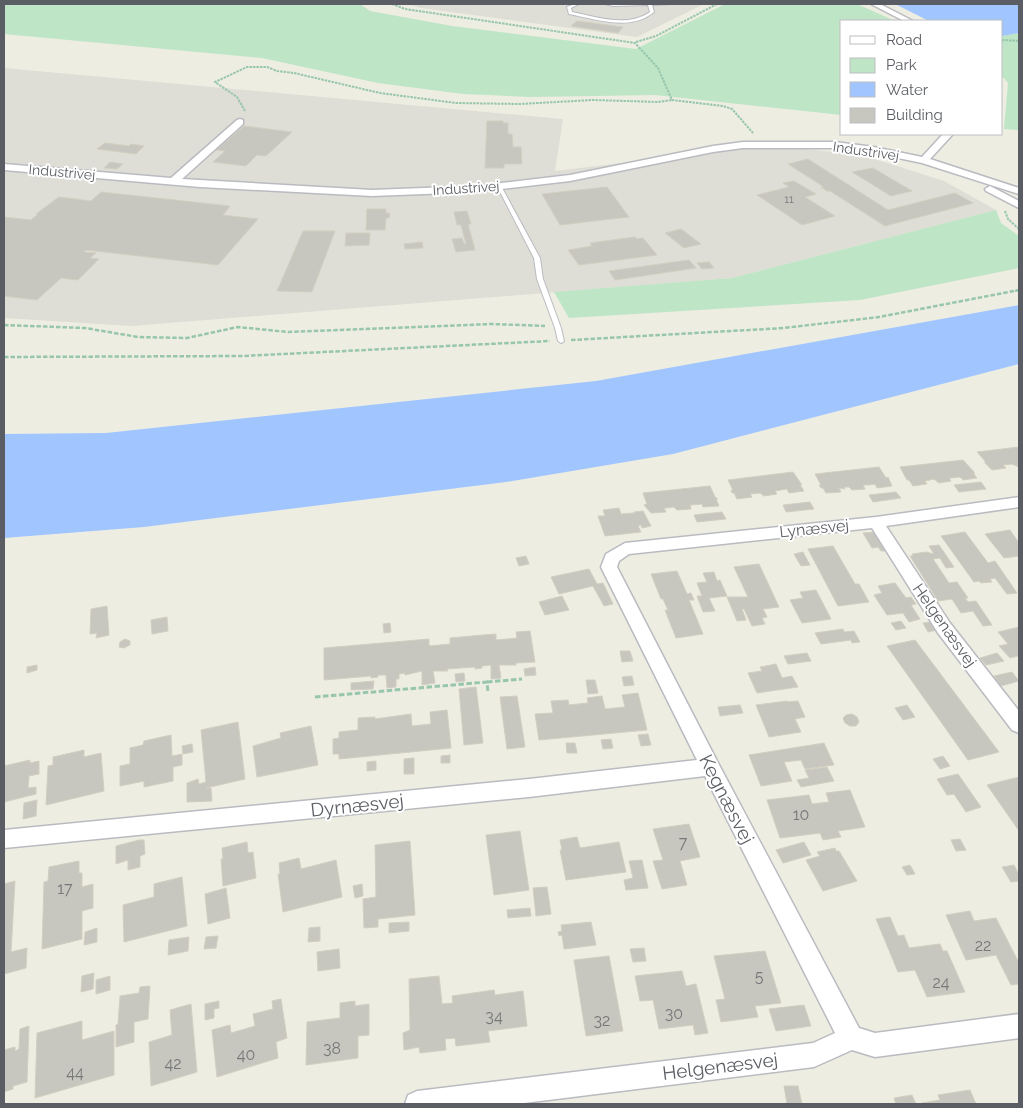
<svg xmlns="http://www.w3.org/2000/svg" width="1023" height="1108" viewBox="0 0 1023 1108" font-family="Raleway,sans-serif">
	<style>
		.industrial { fill: #deded6 }
		.green { fill: #bee5c5 }
		.water { fill: #a1c5ff }
		.building { fill: #c8c7bf; stroke: #d2cfc0 }
		.lines { fill: none; stroke-linecap: round; stroke-linejoin: round }
		.lane-casing { stroke: #babbc1; stroke-width: 2 }
		.street-casing { stroke: #babbc1; stroke-width: 3 }
		.path-far2 { stroke: #97c6ad; stroke-width: 2; stroke-dasharray: 2.5 1; stroke-linecap: butt }
		.path-far1 { stroke: #97c6ad; stroke-width: 2.5; stroke-dasharray: 4.5 2; stroke-linecap: butt }
		.path { stroke: #97c6ad; stroke-width: 3; stroke-dasharray: 5.5 2.5; stroke-linecap: butt }
		.lane { fill: #fff; fill-rule: evenodd }
		.street { fill: #fff; fill-rule: evenodd }
		.labels { text-anchor: middle; stroke-width: 4; stroke-linejoin: round; paint-order: stroke }
		.far-number-label { font-size: 11px; fill: #76787a }
		.far-street-label { font-size: 14px; fill: #5a5d63; stroke: #fff }
		.street-label { font-size: 16px; fill: #5a5d63; stroke: #fff }
		.near-number-label { font-size: 16px; fill: #76787a }
		.near-street-label { font-size: 19px; fill: #5a5d63; stroke: #fff }
	</style>
	<rect width="100%" height="100%" fill="#edede2"/>
	<g class="industrial">
		<path d="M409,4H704L637,37L421,8Z"/>
		<path d="M4,68L563,119L555,171L738,149L778,147L848,153L878,160L944,181L996,210L732,278L132,326L4,318Z"/>
	</g>
	<g class="green">
		<path d="M4,4H360L370,11L452,26L636,49L725,4H857L895,21H842V115L655,95L530,97L463,94L378,83L262,58L4,34Z"/>
		<path d="M1019,33V130L1004,129L1008,83L1002,76V36Z"/>
		<path d="M996,210L1001,223L1019,236V268L860,300L569,318L554,292L732,278Z"/>
	</g>
	<g class="water">
		<path d="M895,4H1019V33L1002,36V21H929Z"/>
		<path d="M1019,305V364L673,454L506,482L144,527L4,538V434L106,433L596,381Z"/>
	</g>
	<g class="building">
		<path d="M577,21L623,27L618,33L571,26Z"/>
		<path d="M487,121H503V123H508V134H512L513,147H521L522,164H504V168H485Z"/>
		<path d="M244,126L292,132L266,156L257,155L246,166L213,162L225,151L216,150Z"/>
		<path d="M105,143L129,146L131,144L144,146L136,154L97,149Z"/>
		<path d="M808,159L888,210L955,193L973,203L885,226L830,191H827L821,187H824L788,164Z"/>
		<path d="M110,162L123,164L117,169L104,168Z"/>
		<path d="M873,168L912,191L891,196L852,172Z"/>
		<path d="M794,181L816,194L805,197L835,216L802,225L757,195L789,187L783,183Z"/>
		<path d="M607,187L629,217L560,225L542,194Z"/>
		<path d="M101,192L230,206L223,215L258,219L218,265L86,250L84,252L96,253L90,258L99,259L78,280L61,278L37,300L4,296V217L31,220L38,214H36L59,197L91,201Z"/>
		<path d="M367,209H386V213H390L389,218H386L385,230H366Z"/>
		<path d="M467,211L471,224H468L475,250L456,252L452,239L462,238L464,244H466L461,225H457L454,212Z"/>
		<path d="M681,229L701,244L684,248L665,233Z"/>
		<path d="M303,231H335L312,292L277,291Z"/>
		<path d="M346,233H370L369,245L345,246Z"/>
		<path d="M635,237L637,239L643,238L657,255L579,265L568,250L592,246L590,243Z"/>
		<path d="M422,242L423,248L405,249L404,244Z"/>
		<path d="M689,260L696,268L615,280L609,271Z"/>
		<path d="M709,262L714,268L702,269L697,263Z"/>
		<path d="M1019,447V467L1012,464L1003,465L1006,468L992,470L984,462H986L977,452Z"/>
		<path d="M963,460L975,473H973L977,478L963,480L960,477L951,478H949L951,481L939,483L934,479L925,481L927,484L913,486L909,480H907L900,467Z"/>
		<path d="M879,467L886,478L888,477L892,486L877,488L875,484L869,485H863L865,489L852,490L849,487H844L845,489L839,488L841,492L826,493L823,488H821L819,485H821L815,474Z"/>
		<path d="M793,472L802,485H800L804,491L789,493L787,489L775,491L777,494L764,496L760,493L750,494L752,497L737,499L734,493H732L731,490H733L728,480Z"/>
		<path d="M981,482L986,489L959,492L954,485Z"/>
		<path d="M710,486L715,497L718,499H716L719,506L703,507L702,504L690,505L691,509L677,510L674,507L666,508H664L666,512L651,513L644,505L647,504L643,493Z"/>
		<path d="M896,492L901,498L873,502L869,495Z"/>
		<path d="M810,502L814,509L786,512L783,505Z"/>
		<path d="M619,508L621,514L634,513V514V512L643,511L651,526L642,528L641,525L638,526L641,532L605,536L598,516H605L603,510Z"/>
		<path d="M722,512L726,519L697,522L694,515Z"/>
		<path d="M1010,530L1019,543V556L1004,558L985,534Z"/>
		<path d="M877,532L889,551H881L878,547L872,548L863,533Z"/>
		<path d="M965,532L988,563L995,561L1017,593L1007,594L995,578L990,579L992,582L981,583L979,581L974,582L941,536Z"/>
		<path d="M939,545L954,567L946,568L940,558L933,559L949,583L957,582L968,598H965L968,602L976,601L992,625L983,626L973,611L961,613L952,599L938,601L910,556H913L912,554L926,552L934,554L929,546Z"/>
		<path d="M833,546L855,584H859L869,602L838,606L808,549Z"/>
		<path d="M803,552L810,565L801,566L794,554Z"/>
		<path d="M526,556L529,564L519,566L516,558Z"/>
		<path d="M759,564L779,607L763,609L767,617L762,618L765,624L752,626L744,609H742L746,620L737,621L727,597H748L734,567Z"/>
		<path d="M589,569L597,584L603,583L613,604L604,606L593,586L559,594L551,577Z"/>
		<path d="M677,571L687,594L691,593L694,600H689L703,634L676,638L665,610H668L663,599H661L651,574Z"/>
		<path d="M714,572L717,581L720,580L727,596L709,598L715,611L703,612L697,596H702L697,583L707,582L703,573Z"/>
		<path d="M895,583L906,598L911,597L916,604L911,605L920,619L909,622L903,613L887,615L874,595L882,593L878,586Z"/>
		<path d="M816,590L831,619L802,623L790,600L803,598L800,592Z"/>
		<path d="M562,596L569,610L545,615L539,602Z"/>
		<path d="M107,606L109,635L96,638L97,633L90,634L91,609Z"/>
		<path d="M167,617L168,631L152,634L151,620Z"/>
		<path d="M901,621L906,628L896,630L891,623Z"/>
		<path d="M931,622L937,630L928,632L923,623Z"/>
		<path d="M390,623L391,632L384,633L383,624Z"/>
		<path d="M1019,627V658L1018,656L1010,658L999,646L1008,644L998,632Z"/>
		<path d="M843,629L844,632L854,631L860,642L852,643L851,640L821,644L815,633Z"/>
		<path d="M530,631L535,662L516,663V665H499L501,678L491,679V665L482,666V668L475,669V667L447,669L448,671H433L435,683L422,685V671L405,675V673L399,674V679H396V687L387,688L386,675H378V677L371,678V676L324,680V648L429,639V646L450,644V638L483,635L496,634V640L517,638L516,632Z"/>
		<path d="M125,639L130,641V645L124,648L119,647L120,642Z"/>
		<path d="M915,640L999,752L968,760L887,646Z"/>
		<path d="M620,651H630L633,661L622,662Z"/>
		<path d="M807,653L811,661L788,664L784,656Z"/>
		<path d="M997,653L1004,661L986,665L980,658Z"/>
		<path d="M776,664L782,678L792,676L798,687L757,693L748,673L762,671L760,667Z"/>
		<path d="M37,665V670L27,673V667Z"/>
		<path d="M535,667L536,675L525,676L524,669Z"/>
		<path d="M1012,672L1019,681L1001,686L994,676Z"/>
		<path d="M464,673L465,681L456,682L455,674Z"/>
		<path d="M632,676L634,685L624,686L622,677Z"/>
		<path d="M586,680H595L598,693L588,694Z"/>
		<path d="M374,681L373,689L351,690V683Z"/>
		<path d="M476,687L483,743L464,745L459,689Z"/>
		<path d="M638,693L647,730L539,740L535,714L553,713L551,701L568,700L569,705L588,703L587,698L602,696L605,709L625,707L622,695Z"/>
		<path d="M517,696L525,747L507,749L500,697Z"/>
		<path d="M787,701V702L798,701L805,717L795,719L801,732L769,737L756,705Z"/>
		<path d="M740,705L743,713L720,716L718,707Z"/>
		<path d="M907,705L915,717L903,720L895,708Z"/>
		<path d="M447,710L451,748L339,759V754H333V739L339,738V732L358,730V718L375,717V719L411,714L412,726L431,724L430,712Z"/>
		<path d="M852,714L857,717L859,722L856,726H850L845,723L843,718L846,715Z"/>
		<path d="M238,722L245,779L206,788H211L212,801L187,802V783L198,779L199,784L206,782L201,730Z"/>
		<path d="M311,726L318,765L257,777L253,746L281,738L280,733Z"/>
		<path d="M648,734L651,745L641,746L638,735Z"/>
		<path d="M171,735L172,756L182,754V765L173,767V781L144,787V781L120,786V766L130,764V748L143,745L144,741Z"/>
		<path d="M611,739L613,748L603,749L601,740Z"/>
		<path d="M566,743H575L577,753H567Z"/>
		<path d="M824,743L834,765L805,769L801,760L784,762L792,781L761,786L749,755Z"/>
		<path d="M192,744L193,752L183,754L182,746Z"/>
		<path d="M84,750V757L101,753L104,791L46,805L48,766L53,765V757Z"/>
		<path d="M450,755V763H441V756Z"/>
		<path d="M943,756L950,766L940,769L933,759Z"/>
		<path d="M414,758V774H404V759Z"/>
		<path d="M30,760V763L39,761V774L29,776L28,788L36,787V794L4,802V766Z"/>
		<path d="M376,761V770L367,771V762Z"/>
		<path d="M827,767L834,781L801,787L797,780L809,778L805,770Z"/>
		<path d="M958,774L981,807L966,812L954,794L947,795L937,779Z"/>
		<path d="M1019,777V831L987,785Z"/>
		<path d="M850,790L865,827L838,831L841,837L823,840L820,833L780,838L767,800L809,795L812,804L829,802L826,793Z"/>
		<path d="M37,800L36,816L23,819L24,803Z"/>
		<path d="M689,824L700,857L680,861L687,885L662,889L653,861L663,860L653,829Z"/>
		<path d="M520,831L529,890L494,895L486,835Z"/>
		<path d="M577,837L580,848L619,842L626,872L566,880L560,850H562L560,840Z"/>
		<path d="M960,839L966,850L956,851L951,840Z"/>
		<path d="M139,840H144L145,854L140,856V867L128,870V860L116,864V846Z"/>
		<path d="M410,841L415,915L378,919V927L364,928L363,899L376,897L375,845Z"/>
		<path d="M247,842L248,853L253,852L256,878L223,886L221,859H223L222,848Z"/>
		<path d="M804,842L811,855L783,863L776,850Z"/>
		<path d="M835,848L836,851H839L857,881L823,891L806,860L820,856L817,852Z"/>
		<path d="M299,858L301,869L336,860L342,897L283,912L278,874H280L279,863Z"/>
		<path d="M642,860L648,888L626,890L624,880L633,878L629,861Z"/>
		<path d="M79,861V873H82V887L93,884V908L82,911V939L42,949L44,882L48,881L49,867Z"/>
		<path d="M910,865L915,874L907,875L902,867Z"/>
		<path d="M1014,865L1019,875V881L1011,882L1002,867Z"/>
		<path d="M182,877L187,926L124,942L123,905L154,897V884Z"/>
		<path d="M15,881L11,952L27,948L26,968L4,974V884Z"/>
		<path d="M362,884L363,896L355,898L353,886Z"/>
		<path d="M547,887L551,914L536,916L533,888Z"/>
		<path d="M226,888L230,918L208,924L205,894Z"/>
		<path d="M530,908L531,916L508,918L507,910Z"/>
		<path d="M970,911L974,921L996,918L1019,963V984L1011,985L996,955L966,960L946,915Z"/>
		<path d="M890,917L898,936L904,935L909,948L940,944L943,951H947L965,992L927,997L915,970L898,972L876,919Z"/>
		<path d="M409,922V931L389,933V923Z"/>
		<path d="M591,922L596,945L564,949L562,935L559,936L558,932L562,931L561,925Z"/>
		<path d="M320,927V941L308,942L309,928Z"/>
		<path d="M97,928V942L84,945L85,932Z"/>
		<path d="M218,936L216,948L204,949L206,937Z"/>
		<path d="M189,937L188,951L168,955L169,940Z"/>
		<path d="M644,948L646,961L633,962L630,949Z"/>
		<path d="M339,949L340,968L318,971L317,952Z"/>
		<path d="M765,951L781,1003L755,1006L758,1017L721,1022L716,1000L725,999L714,956Z"/>
		<path d="M609,956L623,1031L586,1036L574,960Z"/>
		<path d="M682,971L686,986L696,984L708,1033L695,1035L693,1025L659,1029L653,1000L640,1001L635,976Z"/>
		<path d="M94,973L93,989L81,992L82,976Z"/>
		<path d="M110,976V990L96,994V980Z"/>
		<path d="M439,976L442,1004L453,1003L452,996L494,990L495,995L523,991L527,1026L488,1031L490,1042L456,1046L455,1038L445,1039L446,1050L420,1053L419,1047L404,1050L403,1033L410,1030L409,979Z"/>
		<path d="M150,986L148,1019L134,1022V1042L116,1047V1025L118,1024L120,996L139,993L140,987Z"/>
		<path d="M281,999L287,1038L276,1042L278,1058L217,1077L212,1030L230,1025L231,1033L255,1026L253,1014L273,1009L272,1001Z"/>
		<path d="M219,1001V1008L214,1009V1018L205,1020V1004Z"/>
		<path d="M355,1001V1006L369,1004V1035L358,1036V1058L306,1065L307,1022L340,1018V1003Z"/>
		<path d="M191,1004L197,1072L151,1086L149,1042L172,1035L170,1010Z"/>
		<path d="M804,1005L811,1026L776,1031L769,1009Z"/>
		<path d="M82,1021V1040L114,1031V1075L35,1098L37,1033Z"/>
		<path d="M29,1026L27,1082L13,1086V1089L4,1092V1050L15,1047V1051L19,1049L20,1029Z"/>
		<path d="M784,1086H798L802,1104H787Z"/>
		<path d="M970,1090L976,1104L922,1103L940,1100L938,1095Z"/>
		<path d="M912,1095L916,1104H896L894,1098Z"/>
	</g>
	<g class="lines">
		<g class="lane-casing">
			<g id="lane">
				<path d="M575,4H579L571,8L572,12C597,17 627,28 650,12L648,5L613,6L605,4H672L652,5L654,12C630,32 596,19 569,14L567,7Z"/>
				<path d="M497,185L501,186L540,258L543,279L561,328L564,341L563,342L561,343L558,341L555,328L537,279L534,258L497,186Z"/>
			</g>
		</g>
		<g class="street-casing">
			<g id="street">
				<path d="M871,4H880L913,21H904Z"/>
				<path d="M240,119L243,120V124L182,179L372,190L476,186L570,175L713,146L743,142H835L874,147L922,157L943,134H953L930,159L1019,188V194L922,163L874,153L835,148H743L713,152L570,181L476,192L372,196L200,187L4,170V164L171,178L237,120Z"/>
				<path d="M990,186L1019,201V208L986,191L985,189Z"/>
				<path d="M1019,497V507L886,526L950,623L1019,711V733L1012,730L938,633L872,528L629,554L619,561L617,567L717,761L859,1028L875,1033L1019,1014V1038L875,1057L852,1050L814,1067L516,1104H405L408,1095L417,1091L813,1043L835,1033L705,776L529,797L4,848V830L529,779L697,760L601,567L606,554L625,543L876,517Z"/>
			</g>
		</g>
		<g class="path-far2">
			<path d="M392,4L405,9L635,43L658,68L672,100L723,106L732,109L753,133"/>
			<path d="M1002,40L1019,41"/>
			<path d="M636,42L656,36L717,4"/>
			<path d="M245,111L237,97L215,82L247,67H267L277,71L294,73L380,93L456,103L519,104L593,100L658,102L672,100"/>
			<path d="M1005,211L1008,219L1019,229"/>
			<path d="M1015,291L1019,290"/>
		</g>
		<g class="path-far1">
			<path d="M4,325L85,328L138,337L187,338L238,327L288,332L492,324L545,326"/>
			<path d="M571,340L784,328L879,317L1019,290"/>
			<path d="M4,357L242,356L550,341"/>
		</g>
		<g class="path">
			<path d="M487,682L522,679"/>
			<path d="M315,697L487,682L488,692"/>
		</g>
		<use href="#lane" class="lane"/>
		<use href="#street" class="street"/>
	</g>
	<g class="labels">
		<g class="far-number-label">
			<text x="789" y="203">11</text>
		</g>
		<g class="far-street-label">
			<text transform="translate(866 151) rotate(8)" y="5">Industrivej</text>
			<text transform="translate(62 172) rotate(5)" y="5">Industrivej</text>
			<text transform="translate(466 188) rotate(-4)" y="5">Industrivej</text>
		</g>
		<g class="street-label">
			<text transform="translate(814 528) rotate(-6)" y="6">Lynæsvej</text>
			<text transform="translate(945 625) rotate(55)" y="6">Helgenæsvej</text>
		</g>
		<g class="near-number-label">
			<text x="801" y="820">10</text>
			<text x="683" y="848">7</text>
			<text x="65" y="894">17</text>
			<text x="983" y="951">22</text>
			<text x="759" y="982">5</text>
			<text x="941" y="988">24</text>
			<text x="674" y="1019">30</text>
			<text x="494" y="1022">34</text>
			<text x="602" y="1026">32</text>
			<text x="332" y="1054">38</text>
			<text x="246" y="1060">40</text>
			<text x="173" y="1069">42</text>
			<text x="75" y="1078">44</text>
		</g>
		<g class="near-street-label">
			<text transform="translate(727 799) rotate(63)" y="7">Kegnæsvej</text>
			<text transform="translate(357 805) rotate(-6)" y="7">Dyrnæsvej</text>
			<text transform="translate(720 1066) rotate(-7)" y="7">Helgenæsvej</text>
		</g>
	</g>
	<rect width="1023" height="1108" fill="none" stroke="#5a5d63" stroke-width="10"/>
	<rect x="840" y="20" width="162" height="115" fill="#ffffff" stroke="#bdbec1"/>
	<rect x="850" y="36" width="25" height="8" fill="#ffffff" stroke="#bdbec1"/>
	<text x="886" y="45" font-size="15" fill="#5a5d63">Road</text>
	<rect x="850" y="58" width="25" height="15" fill="#bee5c5" stroke="#bdbec1"/>
	<text x="886" y="70" font-size="15" fill="#5a5d63">Park</text>
	<rect x="850" y="82" width="25" height="15" fill="#a1c5ff" stroke="#bdbec1"/>
	<text x="886" y="95" font-size="15" fill="#5a5d63">Water</text>
	<rect x="850" y="108" width="25" height="15" fill="#c8c7bf" stroke="#bdbec1"/>
	<text x="886" y="120" font-size="15" fill="#5a5d63">Building</text>
</svg>
